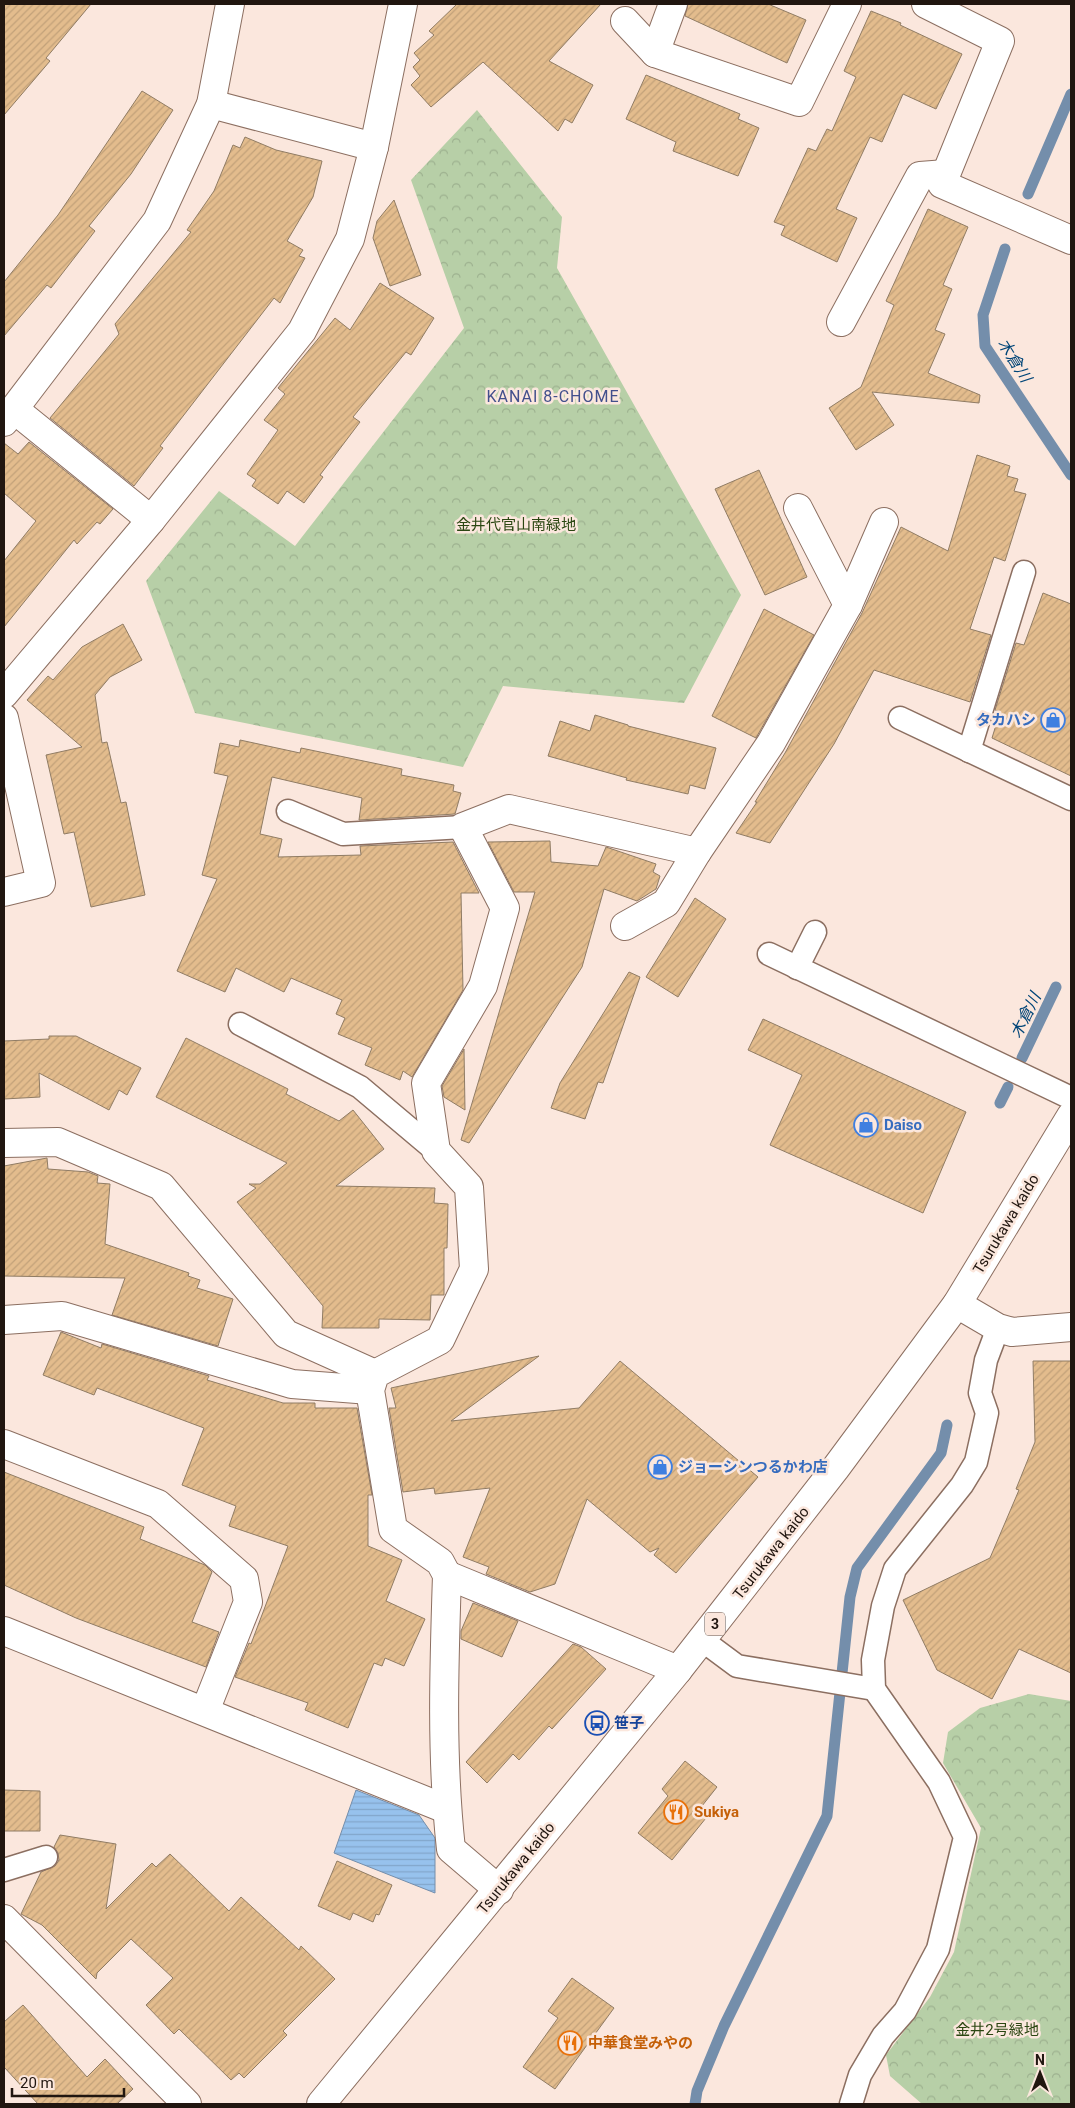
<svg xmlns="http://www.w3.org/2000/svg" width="1075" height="2108" viewBox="0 0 1075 2108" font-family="Roboto,'Noto Sans JP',sans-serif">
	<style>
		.forest { fill: url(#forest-crowns) }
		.water { fill: url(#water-rules); stroke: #748eab }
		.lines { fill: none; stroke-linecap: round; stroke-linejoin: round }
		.stream { stroke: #748eab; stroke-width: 11 }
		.building { fill: url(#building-hatch); stroke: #907c64 }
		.service-casing { stroke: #8c6f61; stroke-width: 25 }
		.minor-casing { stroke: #8c6f61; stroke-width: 30 }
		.primary-casing { stroke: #8c6f61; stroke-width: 30 }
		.service { stroke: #fff; stroke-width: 22 }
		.minor { stroke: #fff; stroke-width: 28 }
		.primary { stroke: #fff; stroke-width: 28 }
		.labels { text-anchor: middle; stroke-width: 5; stroke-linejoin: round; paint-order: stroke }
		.shield { fill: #fbe7dd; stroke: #62554e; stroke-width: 1 }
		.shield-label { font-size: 14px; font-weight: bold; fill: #211610 }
		.park-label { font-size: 15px; fill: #2b4712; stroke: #fbe7dd }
		.shop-label { font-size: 15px; font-weight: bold; fill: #366cbe; stroke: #fbe7dd; text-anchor: start }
		.street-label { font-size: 15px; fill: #211610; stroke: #fbe7dd }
		.transit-label { font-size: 15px; font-weight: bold; fill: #164399; stroke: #fbe7dd; text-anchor: start }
		.food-label { font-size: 15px; font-weight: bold; fill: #c56008; stroke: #fbe7dd; text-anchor: start }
		.water-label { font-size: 16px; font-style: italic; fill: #004578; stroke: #fbe7dd }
		.neighbourhood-label { font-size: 16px; letter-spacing: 1px; fill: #424f8c; stroke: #fbe7dd }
	</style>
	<defs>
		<pattern id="forest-crowns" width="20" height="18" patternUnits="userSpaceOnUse" patternTransform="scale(1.25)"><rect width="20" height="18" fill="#b7cfa7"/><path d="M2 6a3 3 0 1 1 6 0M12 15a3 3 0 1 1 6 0" fill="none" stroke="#9db18f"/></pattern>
		<pattern id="water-rules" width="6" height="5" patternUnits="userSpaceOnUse" patternTransform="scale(1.25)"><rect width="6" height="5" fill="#97c2ed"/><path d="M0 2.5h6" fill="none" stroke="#82a6ca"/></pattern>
		<pattern id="building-hatch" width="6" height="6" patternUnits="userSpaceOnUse" patternTransform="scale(1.25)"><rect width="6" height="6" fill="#e3bc8d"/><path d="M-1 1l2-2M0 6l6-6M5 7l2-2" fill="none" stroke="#c2a179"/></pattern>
	</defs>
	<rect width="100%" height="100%" fill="#fbe7dd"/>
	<g class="forest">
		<path d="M477,110L562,217L557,268L741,595L684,703L503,686L463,767L195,713L146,581L219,491L295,546L464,328L411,180Z"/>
		<path d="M1029,1694L1071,1701V2104H922L890,2076L886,2055L930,1997L954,1952L981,1828L943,1763L948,1732L980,1708Z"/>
	</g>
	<path class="water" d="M356,1790L419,1815L435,1838V1893L334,1853Z"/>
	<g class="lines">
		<g class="stream">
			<path d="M1028,194L1071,94"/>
			<path d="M1005,249L983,315L985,346L1071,475"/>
			<path d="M1022,1058L1056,987"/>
			<path d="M1000,1103L1008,1087"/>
			<path d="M695,2104L697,2091L724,2026L827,1816L850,1597L857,1568L941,1453L947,1425"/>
		</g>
	</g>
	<g class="building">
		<path d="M4,4H91L46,58L50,61L4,115Z"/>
		<path d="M457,4H601L549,61L593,85L572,123L565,119L558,131L483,62L431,107L411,85L420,76L413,67L420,60L414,53L434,35L429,31Z"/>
		<path d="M688,4H768L806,20L787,63L685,16Z"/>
		<path d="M871,11L901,23L900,25L962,54L936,109L903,94L882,142L870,137L836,209L857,218L837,262L781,235L785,226L774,222L808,148L816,151L827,129L832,131L856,77L844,71Z"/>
		<path d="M646,75L740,114L738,119L759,128L738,176L673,151L676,142L626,119Z"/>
		<path d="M142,91L173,110L131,174L89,226L95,231L51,288L47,285L4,336V282L58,215Z"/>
		<path d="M245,137L276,150L322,161L313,197L287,241L303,250L299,256L305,258L280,303L274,298L160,446L163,448L134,486L50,418L119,334L115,324L191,232L187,230L214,191L233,145L240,148Z"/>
		<path d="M394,200L421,275L390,286L373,238L377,221Z"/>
		<path d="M928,209L968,227L943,285L952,289L935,330L945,334L928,373L980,395L979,403L872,392L894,425L856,450L829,408L861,387L894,305L886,301Z"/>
		<path d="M380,283L434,318L411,355L406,352L353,417L360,422L320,475L323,477L304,503L287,491L278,504L252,486L256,480L247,474L278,430L264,420L285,394L278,388L335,318L350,330Z"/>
		<path d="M29,442L113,509L100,524L97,522L77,544L74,540L4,627V561L36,521L4,493V443L18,454Z"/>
		<path d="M977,455L1010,466L1007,476L1018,479L1014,491L1026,494L1005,561L994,557L970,629L991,635L970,702L874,670L834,744L770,843L736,833L757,802H755L785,753L862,613L901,527L948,551Z"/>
		<path d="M759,470L807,577L765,595L715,489Z"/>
		<path d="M1043,593L1071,604V776L992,738L1000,712L995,710L1016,643L1024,645Z"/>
		<path d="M764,609L814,635L756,738L712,716Z"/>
		<path d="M123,624L142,660L110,677L95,695L102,743L107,742L121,803L126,802L145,895L91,907L74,832L64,834L46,755L82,747L27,700L48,676L53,680L82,647Z"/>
		<path d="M595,715L628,725V726L716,748L705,789L690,785L688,794L626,780L627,778L548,756L560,721L590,731Z"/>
		<path d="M240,740L300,753L301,748L402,769L401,775L454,785L453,791L461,793L455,814L359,820L362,798L272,777L260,834L282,839L278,857L361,855L360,846L453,842L479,893H461L463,990L412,1077L403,1071L400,1080L365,1065L372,1048L338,1034L345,1018L336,1014L342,1000L291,978L284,992L236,968L225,992L177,971L217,879L202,875L228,776L214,773L220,743L239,747Z"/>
		<path d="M550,841L551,862L598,866L606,847L656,864L653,872L660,876L656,889L637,901L604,889L582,967L469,1143L461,1140L535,892H514L488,842Z"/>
		<path d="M695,898L726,919L678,997L646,977Z"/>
		<path d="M629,972L640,977L603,1083L598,1082L585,1119L551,1108L560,1083Z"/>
		<path d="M763,1019L966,1112L923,1213L770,1145L802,1075L748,1050Z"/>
		<path d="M49,1036H76L141,1068L127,1095L119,1090L109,1110L39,1073L40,1097L4,1099V1041L49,1039Z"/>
		<path d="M186,1038L288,1089L286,1094L339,1121L353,1110L384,1149L336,1186L435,1188L434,1203L448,1204L447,1248H444V1295H431L430,1320L379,1319V1328H322L323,1306L237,1202L256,1188L249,1184H260L287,1163L156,1097Z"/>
		<path d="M464,1049L465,1110L444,1097L442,1086Z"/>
		<path d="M47,1158L48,1169L88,1172L98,1176L97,1183L110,1184L105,1244L189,1273L188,1276L200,1280L197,1288L233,1299L218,1346L112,1315L125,1278L4,1276V1166Z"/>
		<path d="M61,1332L101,1348L102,1344L209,1376L207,1380L283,1403H315V1408H357L372,1495H368V1546L402,1560L386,1601L425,1619L404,1666L385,1658L382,1666L374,1663L348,1728L305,1710L308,1703L235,1677L249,1643L251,1644L288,1546L229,1526L236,1506L182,1485L204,1428L97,1388L94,1395L43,1375Z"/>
		<path d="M539,1356L451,1421L579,1408L620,1361L758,1477L676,1573L654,1555L659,1548L650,1552L587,1499L555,1584L530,1592L486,1574L489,1567L463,1557L490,1488L435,1494L434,1488L403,1492L389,1408H396L391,1388Z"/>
		<path d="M1033,1361H1071V1673L1019,1649L992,1699L937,1670L903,1600L990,1558L1019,1490L1016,1489L1035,1442Z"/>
		<path d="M4,1472L144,1527L140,1539L205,1565L212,1572L192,1622L219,1632L206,1667L76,1618L4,1585Z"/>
		<path d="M473,1603L518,1621L502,1657L461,1639V1631Z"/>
		<path d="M573,1644L581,1647L606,1669L552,1729L549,1726L519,1760L513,1754L487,1783L466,1762Z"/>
		<path d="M685,1761L717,1787L698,1811L706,1818L672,1860L638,1833L668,1796L662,1789Z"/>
		<path d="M4,1790L40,1791V1831H4Z"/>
		<path d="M60,1835L116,1844L106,1909L152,1863L156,1867L170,1854L229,1911L241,1897L299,1950L301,1946L335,1979L283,2031L287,2035L244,2078L239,2073L231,2080L179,2029L174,2034L146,2005L173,1978L131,1939L97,1973L96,1979L42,1925L21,1914L41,1872L55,1866L59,1860L58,1853L54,1847Z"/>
		<path d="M337,1861L392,1885L379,1915L376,1914L373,1922L353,1913L350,1920L318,1906Z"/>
		<path d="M572,1978L614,2008L555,2089L523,2067L558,2018L548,2011Z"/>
		<path d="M23,2005L87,2077L105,2059L133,2089L117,2104H38L4,2067V2022Z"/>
	</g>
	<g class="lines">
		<g class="service-casing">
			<g id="service">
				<path d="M900,718L1071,799"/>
				<path d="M969,751L1024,572"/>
				<path d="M288,811L343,834L463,827"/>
				<path d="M769,954L1071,1098"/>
				<path d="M797,968L815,932"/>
				<path d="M240,1024L360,1087L436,1151"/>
				<path d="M702,1640L737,1666L874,1689"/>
				<path d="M4,1870L46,1857"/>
				<path d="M851,2104L860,2075L883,2036L905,2011L938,1949L965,1837L939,1782L874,1689L873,1660L883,1606L895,1569L962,1485L976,1462L987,1413L980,1393L986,1360L998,1328"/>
			</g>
		</g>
		<g class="minor-casing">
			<g id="minor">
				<path d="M926,4L1000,41L942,184L1071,240"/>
				<path d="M625,21L655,53L799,102L847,4"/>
				<path d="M655,53L673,4"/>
				<path d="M211,104L374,147"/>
				<path d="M841,322L920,176L946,174"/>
				<path d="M15,410L151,520"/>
				<path d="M4,422L157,221L211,104L230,4"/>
				<path d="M798,508L848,605"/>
				<path d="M4,694L151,520L302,331L350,239L374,147L403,4"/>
				<path d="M4,718L41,883L4,892"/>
				<path d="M625,926L666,903L697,852L771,743L848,605L884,522"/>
				<path d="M4,1143L58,1142L161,1186L286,1334L375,1374"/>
				<path d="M957,1304L998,1328L1012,1332L1071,1327"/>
				<path d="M4,1320L62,1316L292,1384L370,1390"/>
				<path d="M4,1444L158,1504L244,1579L248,1602L205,1711"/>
				<path d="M447,1575L678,1670"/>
				<path d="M4,1631L446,1809"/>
				<path d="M499,1890L451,1849C441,1758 444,1667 447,1575L440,1562L393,1529L370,1390L375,1374L440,1340L474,1269L469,1187L436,1151L426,1083L483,986L505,908L463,827L509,809L697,852"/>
				<path d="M4,1919L187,2104"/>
			</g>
		</g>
		<g class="primary-casing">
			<path id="primary" d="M321,2104L678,1670L835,1469L957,1304L1071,1116"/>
		</g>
		<use href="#service" class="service"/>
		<use href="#minor" class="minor"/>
		<use href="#primary" class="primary"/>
	</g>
	<defs>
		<g id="shop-ring" transform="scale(1.25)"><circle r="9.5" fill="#fbe7dd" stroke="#3f7fe0" stroke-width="1.5"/><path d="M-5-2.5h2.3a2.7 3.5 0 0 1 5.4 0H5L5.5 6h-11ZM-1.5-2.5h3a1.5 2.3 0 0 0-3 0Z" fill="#3f7fe0"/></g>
		<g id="bus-ring" transform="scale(1.25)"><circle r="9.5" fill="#fbe7dd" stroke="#1a4fb4" stroke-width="1.5"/><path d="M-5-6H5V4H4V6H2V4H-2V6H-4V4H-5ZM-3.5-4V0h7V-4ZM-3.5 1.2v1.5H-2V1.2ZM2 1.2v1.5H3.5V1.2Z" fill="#1a4fb4"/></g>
		<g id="restaurant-ring" transform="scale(1.25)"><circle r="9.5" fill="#fbe7dd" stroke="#e8710a" stroke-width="1.5"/><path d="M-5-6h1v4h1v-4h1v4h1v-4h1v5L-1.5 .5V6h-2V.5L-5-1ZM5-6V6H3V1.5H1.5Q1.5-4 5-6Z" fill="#e8710a"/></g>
	</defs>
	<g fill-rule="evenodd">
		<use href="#shop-ring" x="1053" y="720"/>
		<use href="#shop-ring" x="866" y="1125"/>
		<use href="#shop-ring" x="660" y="1467"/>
		<use href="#bus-ring" x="597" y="1723"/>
		<use href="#restaurant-ring" x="676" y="1812"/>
		<use href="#restaurant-ring" x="570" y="2043"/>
	</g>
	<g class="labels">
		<rect class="shield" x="705" y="1612.5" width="20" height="23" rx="4"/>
		<g class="shield-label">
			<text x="715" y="1629">3</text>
		</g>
		<g class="park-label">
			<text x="516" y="530">金井代官山南緑地</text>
			<text x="997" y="2035">金井2号緑地</text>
		</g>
		<g class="shop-label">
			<text x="1036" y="725" text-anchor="end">タカハシ</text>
			<text x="884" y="1130">Daiso</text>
			<text x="678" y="1472">ジョーシンつるかわ店</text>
		</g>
		<g class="street-label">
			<text transform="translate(1006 1224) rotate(-59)" y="5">Tsurukawa kaido</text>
			<text transform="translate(771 1553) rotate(-52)" y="5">Tsurukawa kaido</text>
			<text transform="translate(516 1868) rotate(-51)" y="5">Tsurukawa kaido</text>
		</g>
		<g class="transit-label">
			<text x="614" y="1728">笹子</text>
		</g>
		<g class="food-label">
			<text x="694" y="1817">Sukiya</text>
			<text x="588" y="2048">中華食堂みやの</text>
		</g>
		<g class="water-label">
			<text transform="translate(1015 360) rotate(58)" y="6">木倉川</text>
			<text transform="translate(1025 1015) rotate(-64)" y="6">木倉川</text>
		</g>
		<g class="neighbourhood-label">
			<text x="553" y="402">KANAI 8-CHOME</text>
		</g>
	</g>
	<rect width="1075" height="2108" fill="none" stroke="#211610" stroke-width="10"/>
	<g transform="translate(1040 2073)" stroke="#fbe7dd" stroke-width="4" paint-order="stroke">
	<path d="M0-4L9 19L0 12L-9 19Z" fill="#211610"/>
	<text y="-8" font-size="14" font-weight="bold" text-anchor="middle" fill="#211610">N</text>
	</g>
	<path d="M12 2088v8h112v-8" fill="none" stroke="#211610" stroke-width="2.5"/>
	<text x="20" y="2088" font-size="15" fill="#211610" stroke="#fbe7dd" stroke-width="4" paint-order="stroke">20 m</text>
</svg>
